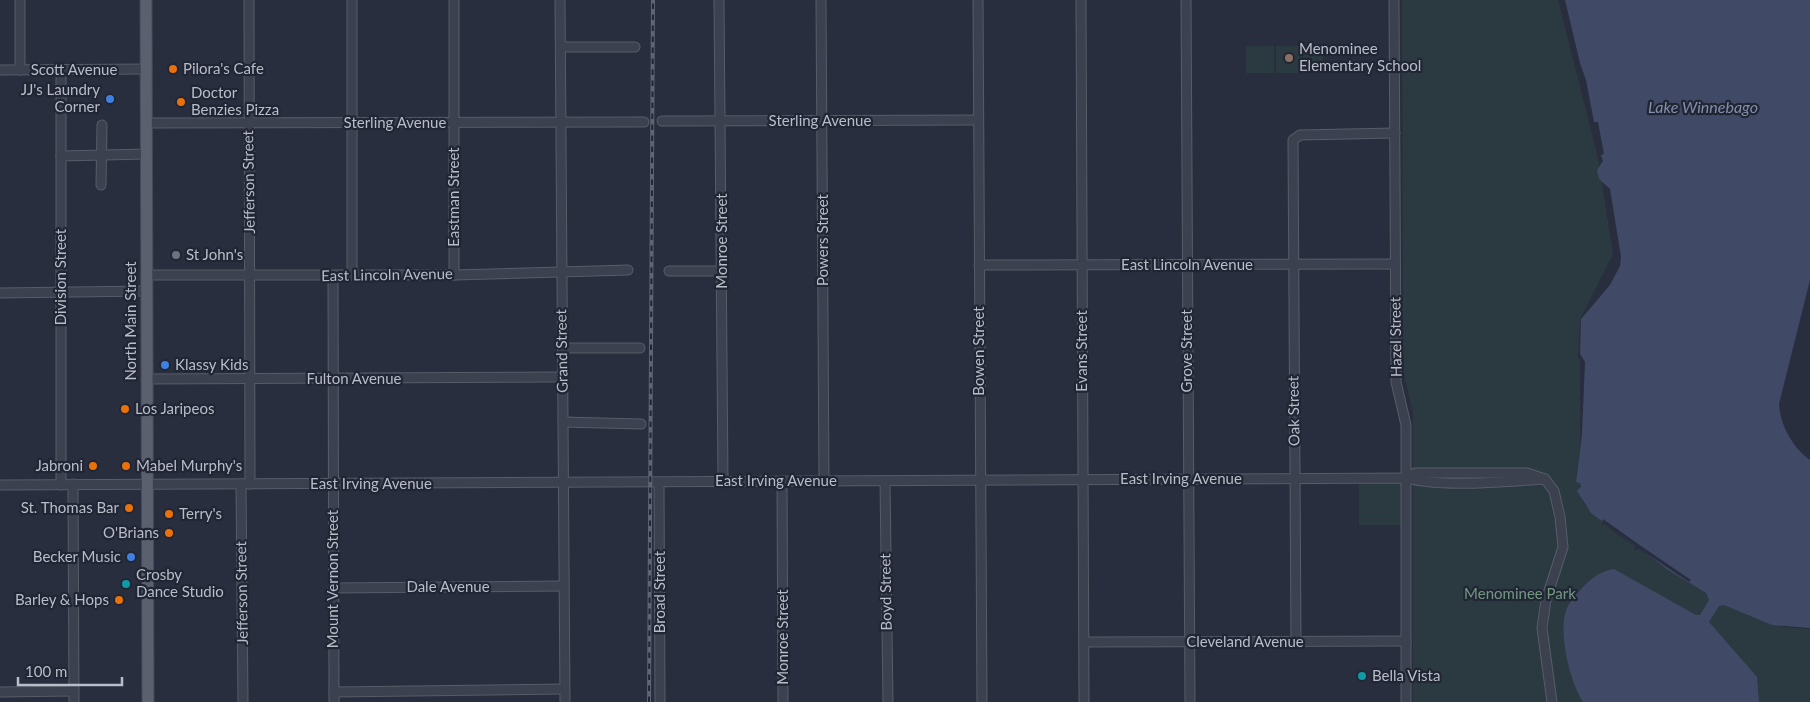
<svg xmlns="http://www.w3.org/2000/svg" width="1810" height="702" viewBox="0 0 1810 702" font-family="Lato,sans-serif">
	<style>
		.green { fill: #2b3a40 }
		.water { fill: #404a66 }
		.pier { fill: #292e3f }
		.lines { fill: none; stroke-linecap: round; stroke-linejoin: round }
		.minor-casing { stroke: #575c69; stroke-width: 11 }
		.major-casing { stroke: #464a58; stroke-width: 13 }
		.minor { stroke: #3c414f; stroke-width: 9 }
		.major { stroke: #5b606e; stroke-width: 11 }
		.rail-casing { stroke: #5f6475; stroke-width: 4 }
		.rail { stroke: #212634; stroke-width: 2; stroke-dasharray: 5.5; stroke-linecap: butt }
		.education-dot { fill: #8d6e63; stroke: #212634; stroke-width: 2 }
		.food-dot { fill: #e8710a; stroke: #212634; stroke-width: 2 }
		.shop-dot { fill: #3f7fe0; stroke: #212634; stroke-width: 2 }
		.worship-dot { fill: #6b7280; stroke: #212634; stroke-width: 2 }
		.culture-dot { fill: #0f9aa8; stroke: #212634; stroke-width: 2 }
		.labels { text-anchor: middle; stroke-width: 4.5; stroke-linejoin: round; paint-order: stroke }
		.poi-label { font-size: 15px; fill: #b9bcc9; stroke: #212634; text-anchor: start }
		.street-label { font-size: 15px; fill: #b9bcc9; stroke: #212634 }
		.park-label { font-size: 15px; fill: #739881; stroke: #212634 }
		.water-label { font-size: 16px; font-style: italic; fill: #848ead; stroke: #212634 }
	</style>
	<rect width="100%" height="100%" fill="#292e3f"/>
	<g class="green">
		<path d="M1402,0H1558L1598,158L1613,254L1580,319L1578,356L1580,361V446L1576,477L1580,483L1584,504L1613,531L1668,570L1706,593L1707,597L1782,627L1810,629V702H1413V413L1404,375L1403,354Z"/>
		<rect x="1246" y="46" width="28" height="27"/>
		<rect x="1276" y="46" width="47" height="27"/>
		<rect x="1359" y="478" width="48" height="47"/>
	</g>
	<path class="water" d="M1565,0H1810V280L1779,404C1780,425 1793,448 1810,460V628L1772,625L1724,605L1719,606L1709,622L1757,677L1759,702H1583C1570,682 1557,630 1567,608C1571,599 1578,593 1584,586C1593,577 1601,571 1614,569L1696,615H1700L1709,600L1706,593L1668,570L1591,513L1577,491L1581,487L1580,483L1576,482L1582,434L1585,362L1580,354L1581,319L1610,285L1620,266L1621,257L1610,189L1599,179L1597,170L1603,161L1601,155L1604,154L1598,122H1594L1586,80L1580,63Z"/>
	<path class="pier" d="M1603,519L1641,546L1691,580L1689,582L1638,548L1636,551L1634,549L1636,546L1605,524L1602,525Z"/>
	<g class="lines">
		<g class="minor-casing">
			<g id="minor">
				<path d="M20,0V70"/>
				<path d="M249,0L250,484"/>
				<path d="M352,0V275"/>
				<path d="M560,0L565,702"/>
				<path d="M719,0L723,481"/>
				<path d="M821,0L824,481"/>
				<path d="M978,0L982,702"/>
				<path d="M1081,0L1084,702"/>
				<path d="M1186,0L1190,702"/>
				<path d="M1394,0L1396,368V382L1406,425V702"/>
				<path d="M561,47H635"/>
				<path d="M0,70L147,69"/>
				<path d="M662,121L978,120"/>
				<path d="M147,123L644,122"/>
				<path d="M61,156L147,154"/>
				<path d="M101,185L102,125"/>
				<path d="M979,265L1395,264"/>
				<path d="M669,271H722"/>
				<path d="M146,275H454L628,270"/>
				<path d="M454,275V0"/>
				<path d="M333,276L334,702"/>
				<path d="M0,293L146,291"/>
				<path d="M562,348H640"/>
				<path d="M146,379L562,377"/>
				<path d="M563,422L641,424"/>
				<path d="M1407,478L1415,473H1527L1545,479L1554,491L1560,517L1563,547L1546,600L1542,628L1552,702"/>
				<path d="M782,481L783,702"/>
				<path d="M885,481L888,702"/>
				<path d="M659,482L660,702"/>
				<path d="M73,484L74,702"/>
				<path d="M241,484L243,702"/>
				<path d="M0,485L1407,478C1442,488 1507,481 1545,479"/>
				<path d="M61,485V70"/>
				<path d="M333,588L564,586"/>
				<path d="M1296,641L1293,140L1300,135L1395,133"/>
				<path d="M1084,642L1406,641"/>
				<path d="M0,692L74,691"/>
				<path d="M334,692L564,689"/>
			</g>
		</g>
		<g class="major-casing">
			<path id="major" d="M146,0L148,702"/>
		</g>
		<use href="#minor" class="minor"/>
		<use href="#major" class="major"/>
		<g class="rail-casing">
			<path id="rail" d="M649,702L653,0"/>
		</g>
		<use href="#rail" class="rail"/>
	</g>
	<circle class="education-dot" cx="1289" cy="58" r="5"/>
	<g class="food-dot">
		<circle cx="173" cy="69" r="5"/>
		<circle cx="181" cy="102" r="5"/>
		<circle cx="125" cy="409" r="5"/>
		<circle cx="93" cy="466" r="5"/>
		<circle cx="126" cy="466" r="5"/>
		<circle cx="129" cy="508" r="5"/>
		<circle cx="169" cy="514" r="5"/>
		<circle cx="169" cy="533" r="5"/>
		<circle cx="119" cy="600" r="5"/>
	</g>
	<g class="shop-dot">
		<circle cx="110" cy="99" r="5"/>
		<circle cx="165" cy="365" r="5"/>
		<circle cx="131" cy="557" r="5"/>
	</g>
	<circle class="worship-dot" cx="176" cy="255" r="5"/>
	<g class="culture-dot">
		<circle cx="126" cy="584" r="5"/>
		<circle cx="1362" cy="676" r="5"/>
	</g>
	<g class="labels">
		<g class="poi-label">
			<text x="1299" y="54">Menominee<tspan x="1299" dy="17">Elementary School</tspan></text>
			<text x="183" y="74">Pilora's Cafe</text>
			<text x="100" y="95" text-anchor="end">JJ's Laundry<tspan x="100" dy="17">Corner</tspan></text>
			<text x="191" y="98">Doctor<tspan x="191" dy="17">Benzies Pizza</tspan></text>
			<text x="186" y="260">St John's</text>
			<text x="175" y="370">Klassy Kids</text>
			<text x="135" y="414">Los Jaripeos</text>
			<text x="83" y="471" text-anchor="end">Jabroni</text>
			<text x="136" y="471">Mabel Murphy's</text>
			<text x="119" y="513" text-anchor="end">St. Thomas Bar</text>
			<text x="179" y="519">Terry's</text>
			<text x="159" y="538" text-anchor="end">O'Brians</text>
			<text x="121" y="562" text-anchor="end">Becker Music</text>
			<text x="136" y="580">Crosby<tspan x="136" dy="17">Dance Studio</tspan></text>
			<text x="109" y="605" text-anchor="end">Barley &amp; Hops</text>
			<text x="1372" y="681">Bella Vista</text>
		</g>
		<g class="street-label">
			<text x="74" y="75">Scott Avenue</text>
			<text x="820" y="126">Sterling Avenue</text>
			<text x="395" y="128">Sterling Avenue</text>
			<text transform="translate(249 182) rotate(-91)" y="5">Jefferson Street</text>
			<text transform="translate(454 197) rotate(-90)" y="5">Eastman Street</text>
			<text transform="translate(823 240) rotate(-90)" y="5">Powers Street</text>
			<text transform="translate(722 241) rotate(-90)" y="5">Monroe Street</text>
			<text x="1187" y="270">East Lincoln Avenue</text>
			<text transform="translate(387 275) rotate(-1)" y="5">East Lincoln Avenue</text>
			<text transform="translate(61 277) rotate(-90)" y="5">Division Street</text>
			<text transform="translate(131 321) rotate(-90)" y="5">North Main Street</text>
			<text transform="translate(1396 337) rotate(-91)" y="5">Hazel Street</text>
			<text transform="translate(562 351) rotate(-91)" y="5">Grand Street</text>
			<text transform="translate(979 351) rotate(-90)" y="5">Bowen Street</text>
			<text transform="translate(1082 351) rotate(-90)" y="5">Evans Street</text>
			<text transform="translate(1187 351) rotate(-90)" y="5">Grove Street</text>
			<text x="354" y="384">Fulton Avenue</text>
			<text transform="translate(1294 411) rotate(-91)" y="5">Oak Street</text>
			<text x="1181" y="484">East Irving Avenue</text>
			<text x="776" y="486">East Irving Avenue</text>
			<text x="371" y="489">East Irving Avenue</text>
			<text transform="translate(333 579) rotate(-90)" y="5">Mount Vernon Street</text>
			<text x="448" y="592">Dale Avenue</text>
			<text transform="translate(660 592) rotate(-90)" y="5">Broad Street</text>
			<text transform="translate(886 592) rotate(-91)" y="5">Boyd Street</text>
			<text transform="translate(242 593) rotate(-91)" y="5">Jefferson Street</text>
			<text transform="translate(783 637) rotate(-90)" y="5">Monroe Street</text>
			<text x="1245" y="647">Cleveland Avenue</text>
		</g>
		<g class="park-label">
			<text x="1520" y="599">Menominee Park</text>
		</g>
		<g class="water-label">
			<text x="1703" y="113">Lake Winnebago</text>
		</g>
	</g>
	<path d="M18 677v8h104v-8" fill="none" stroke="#b9bcc9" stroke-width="2.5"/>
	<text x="25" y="677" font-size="15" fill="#b9bcc9" stroke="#212634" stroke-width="4" paint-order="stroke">100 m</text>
</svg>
